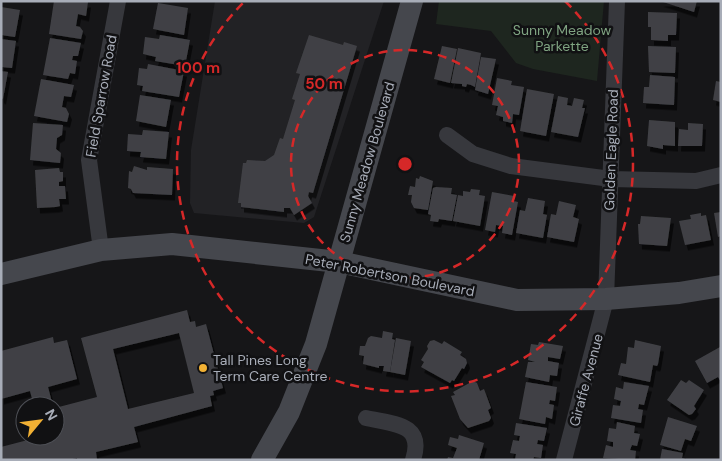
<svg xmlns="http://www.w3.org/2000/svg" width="722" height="461" viewBox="0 0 722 461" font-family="'DM Sans',sans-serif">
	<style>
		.built { fill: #222225 }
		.park { fill: #1e261f }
		.building { fill: #404145; fill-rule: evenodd; filter: url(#shadow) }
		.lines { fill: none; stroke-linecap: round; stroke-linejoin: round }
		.street { stroke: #37383d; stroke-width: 16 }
		.secondary { stroke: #45474d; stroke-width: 22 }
		.ring { fill: none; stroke: #d62828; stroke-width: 2.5; stroke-dasharray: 9 6 }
		.poi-dot { fill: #f2b134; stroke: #111113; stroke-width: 2 }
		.labels { text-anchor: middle; stroke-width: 5; stroke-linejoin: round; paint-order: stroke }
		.park-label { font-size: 14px; fill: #7fa381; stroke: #111113 }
		.street-label { font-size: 14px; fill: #a8adb8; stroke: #111113 }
		.poi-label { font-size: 14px; fill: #a8adb8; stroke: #111113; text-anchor: start }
		.centre { fill: #d62828; stroke: #111113; stroke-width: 2.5 }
		.ring-label { font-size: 15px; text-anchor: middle; font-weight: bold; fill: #d62828; stroke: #111113; stroke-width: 5; stroke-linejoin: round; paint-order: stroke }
	</style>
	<defs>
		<filter id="shadow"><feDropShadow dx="3" dy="5.5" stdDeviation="0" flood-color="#0009"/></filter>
	</defs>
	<rect width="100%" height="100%" fill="#161618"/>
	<path class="built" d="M215,1H384L314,217L304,223L194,213L190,203L191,150Z"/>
	<path class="park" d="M439,1H604L597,81L533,69L516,63L491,31L436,24Z"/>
	<g class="building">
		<path d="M54,1L88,2L86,16L78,14L76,26L80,27L83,31L81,39L49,34Z"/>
		<path d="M660,1H697L694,12Z"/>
		<path d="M158,3L188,8L184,35L153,29Z"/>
		<path d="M1,7L20,10L15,37L1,35Z"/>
		<path d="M648,12L677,13L676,35H668V41L651,40V27H648Z"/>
		<path d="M160,35L190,40L185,66L155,61L156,57L143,54L145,37L159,39Z"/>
		<path d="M309,35L343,45L344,42L357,46L313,193L309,192L308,196L312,203L294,215L290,208H284V212L241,207V203H238L243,163H246L247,160L265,161L274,155L280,138L283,139L295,100L292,99L300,74L296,73Z"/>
		<path d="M50,38L81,43L78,56H73L72,60L77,61L75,74L70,73L68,79L43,75Z"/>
		<path d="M1,39L16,41L12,68L1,67Z"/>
		<path d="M442,46L457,49L450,83L434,79Z"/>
		<path d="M648,46L676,47L675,73L649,72Z"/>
		<path d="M458,48L481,53L475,87L471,85L467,84L466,87L462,86V84L451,83Z"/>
		<path d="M481,57L496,59L488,94L475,90Z"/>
		<path d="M148,64L184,71L179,97L142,91L143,86L137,85L139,68L147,69Z"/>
		<path d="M1,71L8,72L3,99L1,98Z"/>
		<path d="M650,75L675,77L674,105L643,103L644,87H649Z"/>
		<path d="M497,78L512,81L511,85L524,87L519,115L513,114L512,123L503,121V117L496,115L498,106L492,105Z"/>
		<path d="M41,79L74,85L71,97L64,96L62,107L66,108L69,114L67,122L34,116Z"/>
		<path d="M716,81L721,82V102L713,100Z"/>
		<path d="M527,89L554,94L546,136L520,131Z"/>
		<path d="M140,95L171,100L166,127L136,121Z"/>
		<path d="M558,96L568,98L567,105L572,106L574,98L584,100L582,108H585L578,137L551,132Z"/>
		<path d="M649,120L675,122V146L663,145V149L647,146Z"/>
		<path d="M33,123L63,125L62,135L57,138L56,149L61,153L60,163L30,160Z"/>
		<path d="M688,123L703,124L702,146H678L679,129L688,130Z"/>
		<path d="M143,130L169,132L166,159L140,157L141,152L127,151L128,134L142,135Z"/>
		<path d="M134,166L147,170V167L173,169L172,195L133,193L131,189L128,188L129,171L132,172Z"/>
		<path d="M59,168L60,172H63V181L59,182V186H65L66,199H59L60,206L56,207L37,208L35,170Z"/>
		<path d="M420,176L433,181L428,210L414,208L411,202L412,195H408L410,186L415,187L416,178L419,179Z"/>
		<path d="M436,187L452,188L451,194L457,195L452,221L439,219L438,222L430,221L431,215L428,214L433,188Z"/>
		<path d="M471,189L480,190L479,195L485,196L480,226L453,221L458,195L463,196V191L470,192Z"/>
		<path d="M492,192L514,196L513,201L518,202L512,235L502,233L503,226L496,225L495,232L485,230Z"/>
		<path d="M528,198L545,201L543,214L547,215L543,238L516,233L520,210L525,211Z"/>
		<path d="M559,201L576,205L573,217L579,219L574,242L547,237L551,214L556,215Z"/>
		<path d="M721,212V236L718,237L714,213Z"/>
		<path d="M701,213V216L706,215L711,240L685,245L679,221L691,219L690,215Z"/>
		<path d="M641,216L671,218L667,246L639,244L638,224H640Z"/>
		<path d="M187,310L190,322L195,321L196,327L206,324L223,388L213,391L214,395L210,396L212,406L134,427L138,442L96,452L97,460H77V458L68,460H1V447L43,436H55V408L97,397L81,338ZM179,333L194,393L128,409L113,349Z"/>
		<path d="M383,331L393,333L392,339L395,340L390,372L383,371L384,366H379V368L363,364L364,356L359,355L360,346H365L368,338L371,336L382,338Z"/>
		<path d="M53,337L54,343L67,340L77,379L48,387L53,406H34L30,391L1,399V351Z"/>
		<path d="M396,338L411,341L405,375L390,372Z"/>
		<path d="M434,340L442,344L444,341L462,352L460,355L466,359L467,363L464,369L462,368L454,381L452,380L450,383L421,367L424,362L421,360L428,349L427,346L430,341Z"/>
		<path d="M635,340L661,346L658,364L657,366L653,365L650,382L618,375L621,363L626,364L628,347L634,348Z"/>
		<path d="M539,342L563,346L560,359L548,357V361L559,363L557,376L550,375L549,382L525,377L528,362H535L528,360L531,344L538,345Z"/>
		<path d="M720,347L721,382L718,377L707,383L695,361Z"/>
		<path d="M681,380L686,383L689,380L704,390L694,406L696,409L692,414L689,415L667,400Z"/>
		<path d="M473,381L477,383L480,391L484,389L491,408L488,410L491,418L489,421L468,428L460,419L451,396L455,395L453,392Z"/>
		<path d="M526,382L557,387L555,401L550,400L549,404L554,405L552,419L546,417L545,424L519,419Z"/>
		<path d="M624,382L649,386L644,405L639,404L638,409L643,410L641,423L611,418L613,405L620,406L621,401L614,399L616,387L623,389Z"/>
		<path d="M668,417L697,426L691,441L685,439L681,451L660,445Z"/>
		<path d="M617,422L635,426L634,433L640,434L637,446L632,445L630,450L636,451L635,460L603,458L606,445L613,447V442L607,441L609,428L616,429Z"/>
		<path d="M516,423L547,428L544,441L538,440L537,444L543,445L541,458L534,457L533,460H515L516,454L510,453L513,440L519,441L520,436L514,435Z"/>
		<path d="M459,435L484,443L479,460H447L448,457L453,458L457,448L448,445L450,437L458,439Z"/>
		<path d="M662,449L683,453L682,458L688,460H660Z"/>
	</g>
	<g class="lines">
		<g class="street">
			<path d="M447,135L473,154L511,166L611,179L696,181L721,175"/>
			<path d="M101,250L89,160L118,1"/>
			<path d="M366,418C393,424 425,423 413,460"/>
			<path d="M564,460L606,299L617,1"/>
		</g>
		<g class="secondary">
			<path d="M1,274L101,250L172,244L339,262L517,300L606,299L679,293L721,286"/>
			<path d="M262,460L289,412L316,344L412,1"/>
		</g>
	</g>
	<g class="ring">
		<circle cx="405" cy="164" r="114"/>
		<path d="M565 1A228 228 0 1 1 245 1"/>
	</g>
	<circle class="poi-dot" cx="203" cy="368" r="5"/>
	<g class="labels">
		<g class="park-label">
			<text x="562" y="35">Sunny Meadow<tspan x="562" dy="16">Parkette</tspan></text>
		</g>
		<g class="street-label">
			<text transform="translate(101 96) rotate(-80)" y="5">Field Sparrow Road</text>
			<text transform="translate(611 150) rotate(-88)" y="5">Golden Eagle Road</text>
			<text transform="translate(367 162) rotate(-74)" y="5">Sunny Meadow Boulevard</text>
			<text transform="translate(390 275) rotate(11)" y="5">Peter Robertson Boulevard</text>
			<text transform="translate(586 380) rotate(-75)" y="5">Giraffe Avenue</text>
		</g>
		<g class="poi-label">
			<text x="213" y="365">Tall Pines Long<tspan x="213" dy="16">Term Care Centre</tspan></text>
		</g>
	</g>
	<circle cx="405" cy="164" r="8" class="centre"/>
	<g class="ring-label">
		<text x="198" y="73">100 m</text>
		<text x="324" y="89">50 m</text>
	</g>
	<rect width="722" height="461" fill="none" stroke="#a8adb8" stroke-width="5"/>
	<g transform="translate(40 421) rotate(61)"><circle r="24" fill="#111113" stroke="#4d4f55"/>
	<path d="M0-4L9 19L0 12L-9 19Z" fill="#f2b134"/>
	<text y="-8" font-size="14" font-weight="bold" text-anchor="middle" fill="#a8adb8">N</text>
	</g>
</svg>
